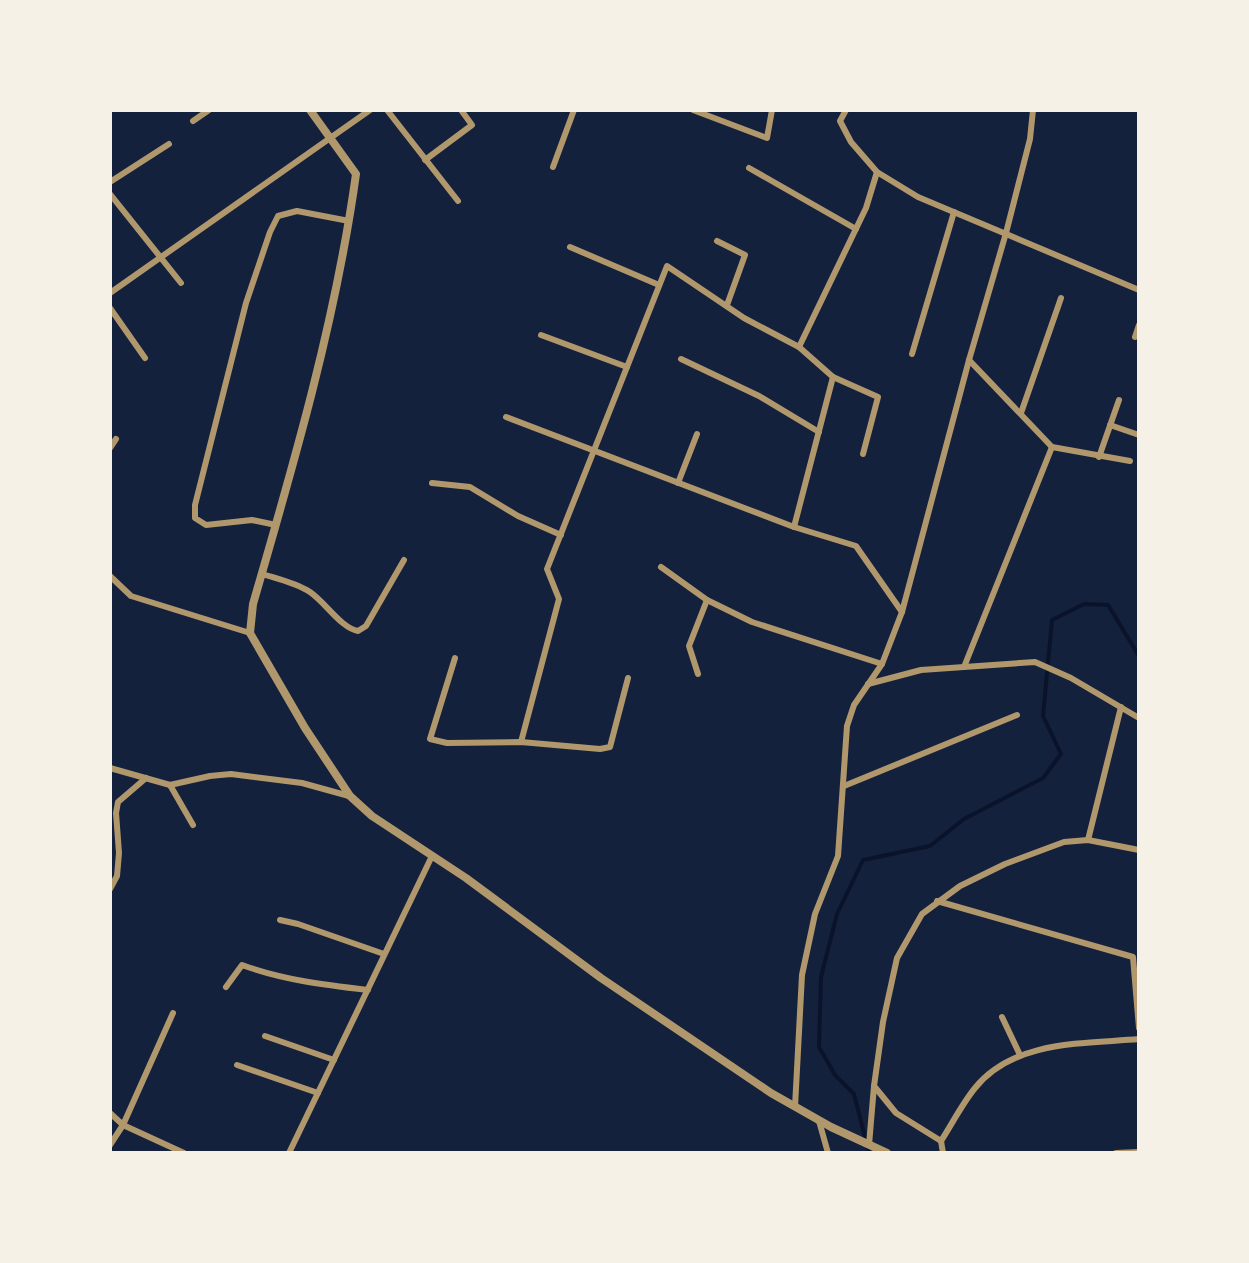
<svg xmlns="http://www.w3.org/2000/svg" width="1249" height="1263" viewBox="0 0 1249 1263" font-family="Arial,sans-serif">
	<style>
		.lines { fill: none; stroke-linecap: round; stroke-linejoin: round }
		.stream { stroke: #0b132b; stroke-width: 4 }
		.minor { stroke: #b1986c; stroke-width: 6 }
		.tertiary { stroke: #b1986c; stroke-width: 8 }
	</style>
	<rect width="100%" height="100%" fill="#14213d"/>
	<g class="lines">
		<path class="stream" d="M869,1153L854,1094L835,1075L819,1047L821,977L837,914L863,860L930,846L964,819L1043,778L1061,754L1043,716L1052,620L1084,604L1108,605L1139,656"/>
		<g class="minor">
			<path d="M387,110L458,201"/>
			<path d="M693,110L767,138L772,110"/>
			<path d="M846,110L840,121L851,142L877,172L918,197L1139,290"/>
			<path d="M193,121L209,110"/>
			<path d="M425,160L472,125L461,110"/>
			<path d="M553,167L574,110"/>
			<path d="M749,168L856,229"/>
			<path d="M110,182L169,144"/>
			<path d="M110,194L181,283"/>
			<path d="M717,241L745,255L727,305"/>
			<path d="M570,247L659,285"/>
			<path d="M110,293L370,110"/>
			<path d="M110,308L145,358"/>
			<path d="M541,335L627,367"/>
			<path d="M1135,337L1139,325"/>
			<path d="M799,347L866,208L877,172"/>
			<path d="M912,354L954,212"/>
			<path d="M681,359L759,396L819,432"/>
			<path d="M969,360L1052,447L1130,461"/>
			<path d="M1021,413L1061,298"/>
			<path d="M506,417L794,527L856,546L902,612"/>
			<path d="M1110,425L1139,435"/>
			<path d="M110,448L116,439"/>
			<path d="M1099,457L1119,400"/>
			<path d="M432,483L470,487L518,516L561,535"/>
			<path d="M678,483L697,434"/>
			<path d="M276,525L252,520L206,525L195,518V505L246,303L270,232L278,216L297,211L349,221"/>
			<path d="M794,527L833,377"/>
			<path d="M661,567L707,600L752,622L882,664"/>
			<path d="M262,574C278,579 296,583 310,592C326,603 341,628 358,631L366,626L404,560"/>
			<path d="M110,576L131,596L250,633"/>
			<path d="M455,658L430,739L447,743L521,742L600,749L610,747L628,678"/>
			<path d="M964,667L1052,447"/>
			<path d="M698,674L689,646L707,600"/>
			<path d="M868,684L921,670L1035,662L1071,678L1139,718"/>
			<path d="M521,742L559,599L547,569L667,266L744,318L799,347L833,377L878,397L863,454"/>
			<path d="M110,768L170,785L210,776L231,774L302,783L349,796"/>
			<path d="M170,785L193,825"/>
			<path d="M844,786L1017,715"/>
			<path d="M1088,840L1121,707"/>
			<path d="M110,889L117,876L119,853L116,813L118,802L146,778"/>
			<path d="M937,901L1133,957L1139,1028"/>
			<path d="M280,920L298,924L384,954"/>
			<path d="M226,987L242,965C283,980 325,985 368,990"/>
			<path d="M1002,1017L1020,1055"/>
			<path d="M265,1036L334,1060"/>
			<path d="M237,1065L318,1093"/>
			<path d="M795,1107L802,975L815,914L838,856L847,726L854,705L882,664L902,612L969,360L1006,233L1030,139L1033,110"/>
			<path d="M110,1113L123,1125L184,1153"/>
			<path d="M819,1121L828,1153"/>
			<path d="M941,1141L896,1113L874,1086L883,1022L897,958L922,914L960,886L1005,864L1064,842L1088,840L1139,850"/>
			<path d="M110,1145L123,1125L173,1013"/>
			<path d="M869,1145L874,1086"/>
			<path d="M289,1153L432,856"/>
			<path d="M943,1153L941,1141C952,1124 962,1104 975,1088C1014,1040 1083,1044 1139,1039"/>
			<path d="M1116,1153L1139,1152"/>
		</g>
		<path class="tertiary" d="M310,110L356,174C336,319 294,463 253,604L250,633L305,728L350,796L372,816L466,878L601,978L771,1093L831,1127L887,1153"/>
	</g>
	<rect width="1249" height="1263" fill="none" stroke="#f6f1e7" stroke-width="224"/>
</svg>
